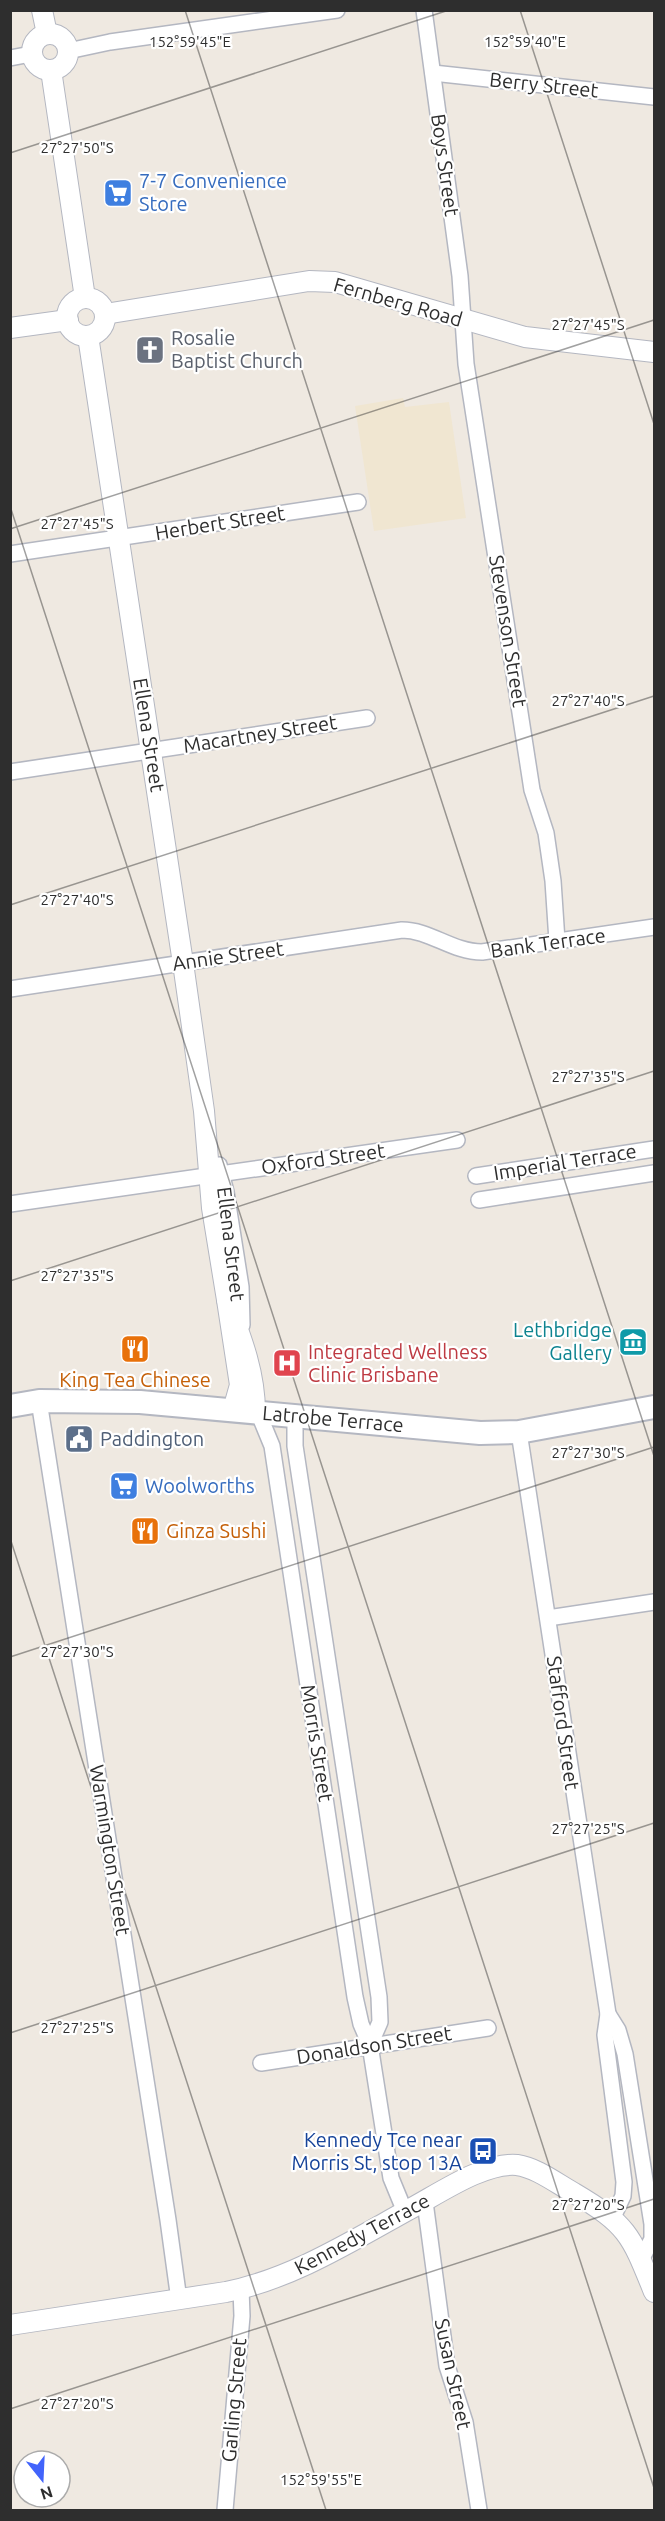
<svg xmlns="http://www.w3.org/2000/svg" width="665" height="2521" viewBox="0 0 665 2521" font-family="Ubuntu,sans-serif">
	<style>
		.education { fill: #f0e6d1 }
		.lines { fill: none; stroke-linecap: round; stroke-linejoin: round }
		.minor-casing { stroke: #b4b7c1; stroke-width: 18 }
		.tertiary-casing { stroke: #b4b7c1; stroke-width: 22 }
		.secondary-casing { stroke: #b4b7c1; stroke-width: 26 }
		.minor { stroke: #fff; stroke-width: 15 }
		.tertiary { stroke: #fff; stroke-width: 20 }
		.secondary { stroke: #fff; stroke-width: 22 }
		.ticks { fill: none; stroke: #2e2e2e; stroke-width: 1.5; stroke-opacity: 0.45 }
		.labels { text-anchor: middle; stroke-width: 4.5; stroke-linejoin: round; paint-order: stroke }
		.street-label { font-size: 20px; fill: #2e2e2e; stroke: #fff }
		.shop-label { font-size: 20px; fill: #366cbe; stroke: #fff; text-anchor: start }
		.worship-label { font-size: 20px; fill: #5b616d; stroke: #fff; text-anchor: start }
		.culture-label { font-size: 20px; fill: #0d838f; stroke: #fff; text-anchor: end }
		.health-label { font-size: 20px; fill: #be3a42; stroke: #fff; text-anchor: start }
		.food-label { font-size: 20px; fill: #c56008; stroke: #fff }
		.service-label { font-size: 20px; fill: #4e5e75; stroke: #fff; text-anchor: start }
		.transit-label { font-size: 20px; fill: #164399; stroke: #fff; text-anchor: end }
		.ticks-label { font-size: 15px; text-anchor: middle; fill: #2e2e2e; stroke: #fff; stroke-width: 4.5; stroke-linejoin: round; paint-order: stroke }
	</style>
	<rect width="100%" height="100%" fill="#efe9e1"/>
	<path class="education" d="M403,398L405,407L449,402L466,518L374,531L355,406Z"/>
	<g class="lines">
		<g class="minor-casing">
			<g id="minor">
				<path d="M424,10L460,276L466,364L532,790L546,833L553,881L557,941"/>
				<path d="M68,51L110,42L337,10"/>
				<path d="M10,58L31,54"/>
				<path d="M433,73L654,97"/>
				<path d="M10,554L358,502"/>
				<path d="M10,772L367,718"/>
				<path d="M10,989L402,930C430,930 452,952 482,952L654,927"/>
				<path d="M219,1165L226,1192L241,1287L242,1325"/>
				<path d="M476,1176L654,1149"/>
				<path d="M479,1200L654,1173"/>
				<path d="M10,1204L457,1140"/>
				<path d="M39,1401L168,2220L179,2300"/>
				<path d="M258,1412L272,1446L355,1997L361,2024L370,2045L391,2178L405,2212"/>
				<path d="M295,1416V1446L379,1997L380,2022L370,2045"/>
				<path d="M519,1432L608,2014L605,2035L624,2182L623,2196L613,2217"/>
				<path d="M548,1618L654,1602"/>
				<path d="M608,2014L618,2030L625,2054L652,2224V2239L641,2260"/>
				<path d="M261,2063L488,2028"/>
				<path d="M425,2202L447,2366L465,2422L479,2510"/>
				<path d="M225,2510L242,2316L241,2289"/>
			</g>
		</g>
		<g class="tertiary-casing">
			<g id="tertiary">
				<path d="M42,10L47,34"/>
				<circle cx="50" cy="52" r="18"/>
				<path d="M51,70L85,298"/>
				<circle cx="86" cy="317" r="19"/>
				<path d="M105,314L309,281L335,282L525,337L654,352"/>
				<path d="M10,328L68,320"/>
				<path d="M88,336L183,963L204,1111L212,1208L227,1300"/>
				<path d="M233,1410L240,1385L227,1300C241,1337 255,1372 255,1412"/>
				<path d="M10,2325L226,2292C291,2279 350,2242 408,2210C437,2195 483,2162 517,2165C537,2168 556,2183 574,2193C628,2225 631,2235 654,2292"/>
			</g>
		</g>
		<g class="secondary-casing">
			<path id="secondary" d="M10,1406L39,1401L140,1402L480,1433L519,1432L654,1407"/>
		</g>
		<use href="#minor" class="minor"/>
		<use href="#tertiary" class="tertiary"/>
		<use href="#secondary" class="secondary"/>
	</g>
	<path class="ticks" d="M185,10L654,1456M520,10L654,424M10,153L449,10M10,506L654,2488M10,529L654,320M10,905L654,696M10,1281L654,1071M10,1538L326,2510M10,1657L654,1447M10,2033L654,1823M10,2409L654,2199"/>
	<defs>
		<g id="supermarket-square" transform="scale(1.5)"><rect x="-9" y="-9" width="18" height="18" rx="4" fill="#3f7fe0" stroke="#fff"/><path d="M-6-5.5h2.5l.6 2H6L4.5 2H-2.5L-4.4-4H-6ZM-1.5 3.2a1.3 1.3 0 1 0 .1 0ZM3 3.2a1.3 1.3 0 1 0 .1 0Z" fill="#fff"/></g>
		<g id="church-square" transform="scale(1.5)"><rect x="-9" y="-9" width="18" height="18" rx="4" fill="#6b7280" stroke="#fff"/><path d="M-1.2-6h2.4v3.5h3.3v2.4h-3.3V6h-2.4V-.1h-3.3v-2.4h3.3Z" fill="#fff"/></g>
		<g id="museum-square" transform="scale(1.5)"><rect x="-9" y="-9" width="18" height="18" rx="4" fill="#0f9aa8" stroke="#fff"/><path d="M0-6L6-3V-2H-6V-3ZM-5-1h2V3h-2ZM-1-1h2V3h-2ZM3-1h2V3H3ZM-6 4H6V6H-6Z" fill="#fff"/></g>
		<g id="restaurant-square" transform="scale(1.5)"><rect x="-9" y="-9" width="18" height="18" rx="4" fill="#e8710a" stroke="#fff"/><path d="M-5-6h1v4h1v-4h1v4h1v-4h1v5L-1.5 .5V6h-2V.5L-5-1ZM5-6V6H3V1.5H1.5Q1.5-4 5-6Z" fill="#fff"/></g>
		<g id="hospital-square" transform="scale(1.5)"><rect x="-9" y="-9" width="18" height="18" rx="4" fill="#e0444e" stroke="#fff"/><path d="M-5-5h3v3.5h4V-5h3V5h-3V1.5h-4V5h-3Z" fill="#fff"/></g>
		<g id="civic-square" transform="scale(1.5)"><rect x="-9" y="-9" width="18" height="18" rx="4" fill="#5c6f8a" stroke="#fff"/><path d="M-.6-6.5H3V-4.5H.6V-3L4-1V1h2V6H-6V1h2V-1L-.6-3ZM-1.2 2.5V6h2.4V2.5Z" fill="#fff"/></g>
		<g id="bus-square" transform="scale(1.5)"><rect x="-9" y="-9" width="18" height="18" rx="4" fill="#1a4fb4" stroke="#fff"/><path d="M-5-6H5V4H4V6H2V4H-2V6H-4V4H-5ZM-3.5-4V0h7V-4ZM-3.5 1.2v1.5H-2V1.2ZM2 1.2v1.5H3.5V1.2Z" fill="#fff"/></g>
	</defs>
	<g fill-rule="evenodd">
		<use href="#supermarket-square" x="118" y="193"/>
		<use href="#church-square" x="150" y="350"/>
		<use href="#museum-square" x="633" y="1342"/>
		<use href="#restaurant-square" x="135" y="1349"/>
		<use href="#hospital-square" x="287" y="1363"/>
		<use href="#civic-square" x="79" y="1439"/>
		<use href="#supermarket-square" x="124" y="1486"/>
		<use href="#restaurant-square" x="145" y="1531"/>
		<use href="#bus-square" x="483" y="2151"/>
	</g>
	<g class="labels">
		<g class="street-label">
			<text transform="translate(544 85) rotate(6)" y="7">Berry Street</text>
			<text transform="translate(445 165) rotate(82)" y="7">Boys Street</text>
			<text transform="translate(398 302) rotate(16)" y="7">Fernberg Road</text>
			<text transform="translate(220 523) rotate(-9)" y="7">Herbert Street</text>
			<text transform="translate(508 631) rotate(81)" y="7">Stevenson Street</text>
			<text transform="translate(260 734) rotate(-9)" y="7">Macartney Street</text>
			<text transform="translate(149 735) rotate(81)" y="7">Ellena Street</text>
			<text transform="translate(548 943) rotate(-8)" y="7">Bank Terrace</text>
			<text transform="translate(228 956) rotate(-8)" y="7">Annie Street</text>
			<text transform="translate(323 1159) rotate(-8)" y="7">Oxford Street</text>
			<text transform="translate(565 1162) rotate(-9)" y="7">Imperial Terrace</text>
			<text transform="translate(231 1244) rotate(83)" y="7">Ellena Street</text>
			<text transform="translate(333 1419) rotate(5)" y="7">Latrobe Terrace</text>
			<text transform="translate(563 1723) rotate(82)" y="7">Stafford Street</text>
			<text transform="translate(317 1743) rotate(81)" y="7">Morris Street</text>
			<text transform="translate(110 1850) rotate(81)" y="7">Warmington Street</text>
			<text transform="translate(374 2045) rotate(-9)" y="7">Donaldson Street</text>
			<text transform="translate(362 2234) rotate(-28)" y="7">Kennedy Terrace</text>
			<text transform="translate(453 2374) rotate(78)" y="7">Susan Street</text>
			<text transform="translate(234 2400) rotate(-85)" y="7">Garling Street</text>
		</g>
		<g class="shop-label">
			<text x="139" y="188">7-7 Convenience<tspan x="139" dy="23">Store</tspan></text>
			<text x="145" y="1493">Woolworths</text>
		</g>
		<g class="worship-label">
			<text x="171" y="345">Rosalie<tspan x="171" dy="23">Baptist Church</tspan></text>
		</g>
		<g class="culture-label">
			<text x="612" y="1337">Lethbridge<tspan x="612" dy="23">Gallery</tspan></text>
		</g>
		<g class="health-label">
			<text x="308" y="1359">Integrated Wellness<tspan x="308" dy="23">Clinic Brisbane</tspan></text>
		</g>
		<g class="food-label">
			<text x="135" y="1387">King Tea Chinese</text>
			<text x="166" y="1538" text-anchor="start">Ginza Sushi</text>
		</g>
		<g class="service-label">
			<text x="100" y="1446">Paddington</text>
		</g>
		<g class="transit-label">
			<text x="462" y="2147">Kennedy Tce near<tspan x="462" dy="23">Morris St, stop 13A</tspan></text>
		</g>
	</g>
	<g class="ticks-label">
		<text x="190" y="47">152°59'45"E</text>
		<text x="525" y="47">152°59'40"E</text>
		<text x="77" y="153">27°27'50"S</text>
		<text x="588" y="330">27°27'45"S</text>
		<text x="77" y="529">27°27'45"S</text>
		<text x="588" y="706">27°27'40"S</text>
		<text x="77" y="905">27°27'40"S</text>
		<text x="588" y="1082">27°27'35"S</text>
		<text x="77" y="1281">27°27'35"S</text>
		<text x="588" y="1458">27°27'30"S</text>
		<text x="77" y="1657">27°27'30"S</text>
		<text x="588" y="1834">27°27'25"S</text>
		<text x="77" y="2033">27°27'25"S</text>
		<text x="588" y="2210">27°27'20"S</text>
		<text x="77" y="2409">27°27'20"S</text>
		<text x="321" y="2485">152°59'55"E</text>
	</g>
	<rect width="665" height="2521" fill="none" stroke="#2e2e2e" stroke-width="24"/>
	<g transform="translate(42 2479) rotate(162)"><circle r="28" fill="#ffffff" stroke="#ababab" stroke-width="1.5"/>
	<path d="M0-4.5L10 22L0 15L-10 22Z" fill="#4264fb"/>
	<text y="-9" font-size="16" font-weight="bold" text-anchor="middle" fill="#2e2e2e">N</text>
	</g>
</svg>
